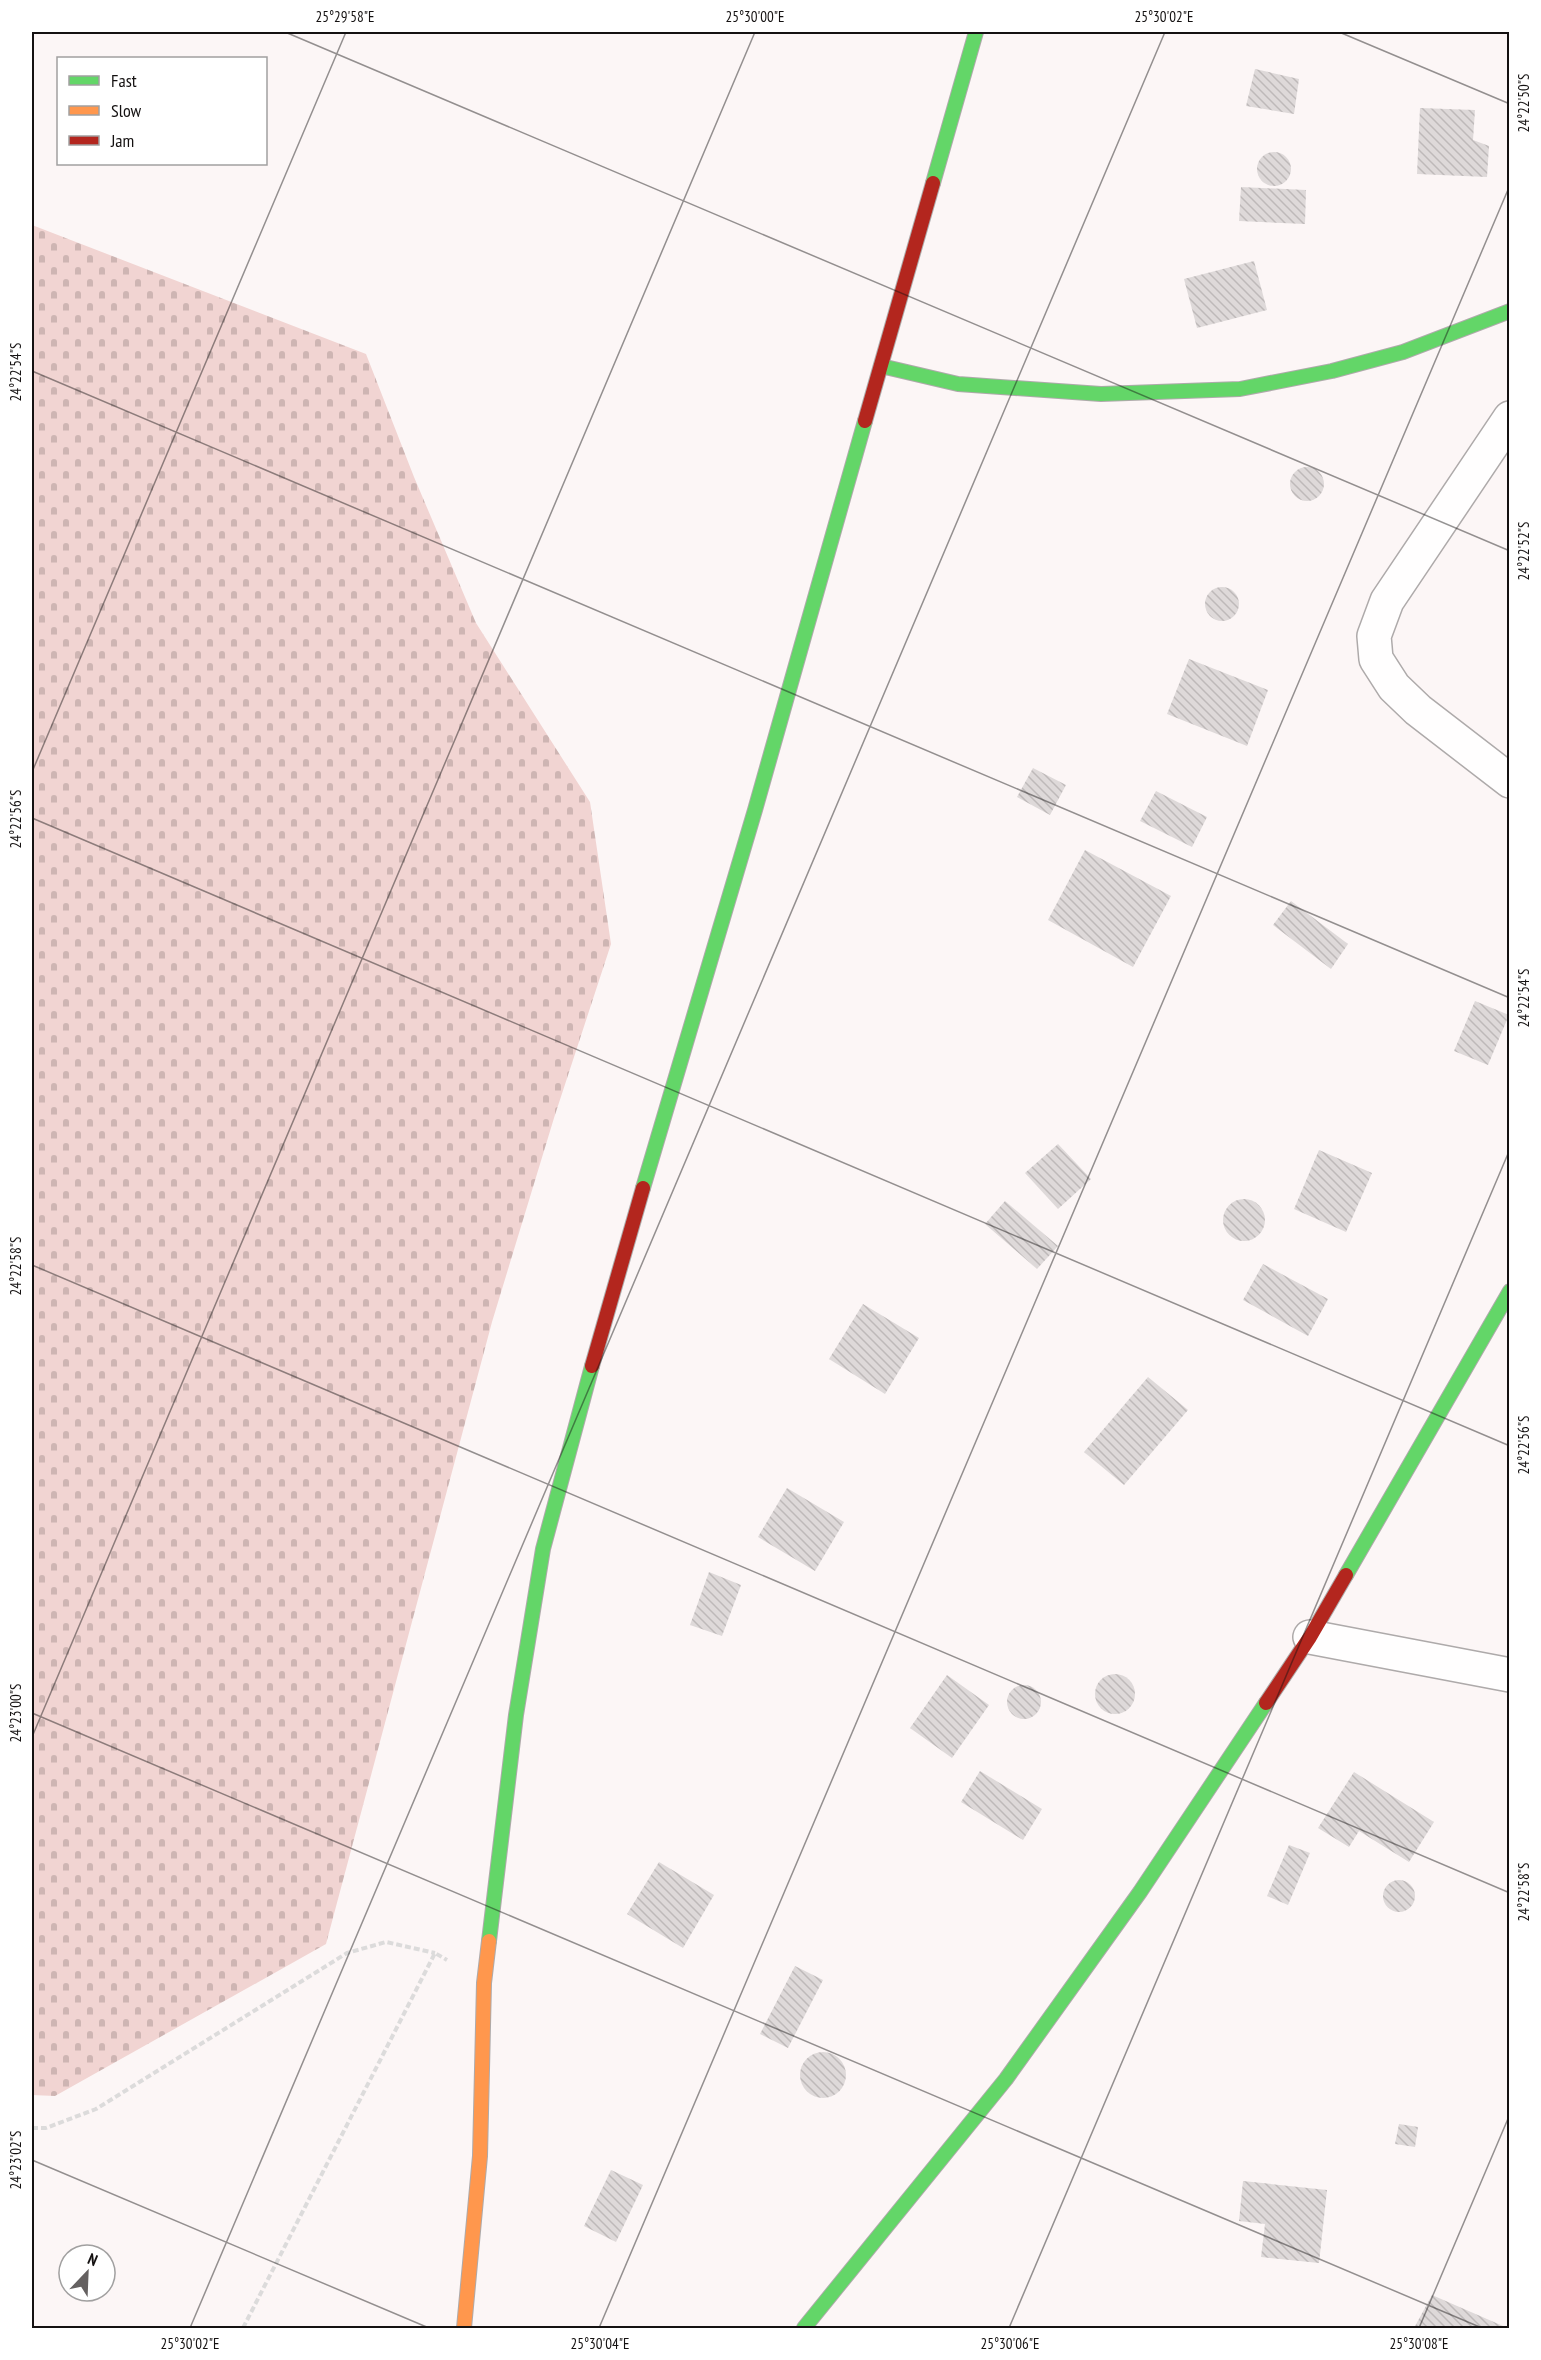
<svg xmlns="http://www.w3.org/2000/svg" width="1541" height="2360" viewBox="0 0 1541 2360" font-family="'PT Sans Narrow',sans-serif">
	<style>
		.cemetery { fill: url(#cemetery-stones) }
		.building { fill: url(#building-back-hatch) }
		.lines { fill: none; stroke-linecap: round; stroke-linejoin: round }
		.street-casing { stroke: #aeaaaa; stroke-width: 36 }
		.fast-casing { stroke: #aeaaaa; stroke-width: 16 }
		.slow-casing { stroke: #aeaaaa; stroke-width: 16 }
		.jam-casing { stroke: #aeaaaa; stroke-width: 16 }
		.path { stroke: #dcdbdb; stroke-width: 4; stroke-dasharray: 6 3; stroke-linecap: butt }
		.street { stroke: #fffefe; stroke-width: 33 }
		.fast { stroke: #63d668; stroke-width: 14 }
		.slow { stroke: #ff974d; stroke-width: 14 }
		.jam { stroke: #b3261e; stroke-width: 14 }
		.ticks { fill: none; stroke: #141111; stroke-width: 1.5; stroke-opacity: 0.45 }
		.neatline { fill: none; stroke: #141111; stroke-width: 2 }
		.ticks-label { font-size: 15px; text-anchor: middle; fill: #141111 }
	</style>
	<defs>
		<pattern id="cemetery-stones" width="16" height="16" patternUnits="userSpaceOnUse" patternTransform="scale(1.5)"><rect width="16" height="16" fill="#f1d4d2"/><path d="M2 7V4a2 2 0 0 1 4 0v3zM10 15v-3a2 2 0 0 1 4 0v3z" fill="#ceb5b3"/></pattern>
		<pattern id="building-back-hatch" width="6" height="6" patternUnits="userSpaceOnUse" patternTransform="scale(1.5)"><rect width="6" height="6" fill="#ded9d9"/><path d="M-1 5l2 2M0 0l6 6M5-1l2 2" fill="none" stroke="#beb9b9"/></pattern>
	</defs>
	<rect width="100%" height="100%" fill="#fcf6f6"/>
	<path class="cemetery" d="M32,225L366,354L414,477L476,623L590,802L611,944L554,1118L492,1322L326,1944L55,2096L32,2095Z"/>
	<g class="building">
		<path d="M1255,69L1299,79L1294,114L1246,106Z"/>
		<path d="M1420,108L1475,110L1473,140L1489,146L1487,177L1417,174Z"/>
		<circle cx="1274" cy="169" r="17"/>
		<path d="M1241,187L1306,190L1305,224L1239,221Z"/>
		<path d="M1254,261L1267,310L1197,328L1184,279Z"/>
		<circle cx="1307" cy="484" r="17"/>
		<circle cx="1222" cy="604" r="17"/>
		<path d="M1189,659L1268,690L1247,746L1167,714Z"/>
		<path d="M1033,768L1066,785L1050,815L1017,797Z"/>
		<path d="M1156,791L1207,817L1192,847L1140,821Z"/>
		<path d="M1085,850L1171,896L1133,967L1048,920Z"/>
		<path d="M1291,901L1348,944L1331,969L1273,925Z"/>
		<path d="M1475,1001L1509,1015L1488,1065L1454,1051Z"/>
		<path d="M1058,1144L1091,1179L1058,1209L1025,1173Z"/>
		<path d="M1319,1150L1372,1173L1346,1232L1294,1209Z"/>
		<circle cx="1244" cy="1220" r="21"/>
		<path d="M1005,1201L1058,1246L1037,1269L985,1224Z"/>
		<path d="M1263,1264L1328,1299L1308,1336L1243,1300Z"/>
		<path d="M863,1304L919,1338L885,1394L829,1359Z"/>
		<path d="M1148,1377L1188,1410L1124,1485L1084,1452Z"/>
		<path d="M787,1488L844,1522L815,1571L758,1537Z"/>
		<path d="M709,1572L741,1585L722,1636L690,1625Z"/>
		<circle cx="1115" cy="1694" r="20"/>
		<path d="M947,1675L989,1705L952,1758L910,1728Z"/>
		<circle cx="1024" cy="1702" r="17"/>
		<path d="M980,1771L1042,1809L1023,1840L961,1802Z"/>
		<path d="M1354,1772L1434,1822L1409,1862L1359,1831L1349,1847L1318,1828Z"/>
		<path d="M1289,1845L1310,1853L1288,1905L1267,1896Z"/>
		<path d="M659,1862L714,1895L683,1948L627,1914Z"/>
		<circle cx="1399" cy="1896" r="16"/>
		<path d="M795,1966L823,1980L788,2048L760,2034Z"/>
		<circle cx="823" cy="2075" r="23"/>
		<path d="M1399,2124L1418,2127L1415,2147L1395,2144Z"/>
		<path d="M611,2170L643,2185L616,2242L584,2226Z"/>
		<path d="M1243,2181L1327,2190L1319,2263L1261,2257L1265,2224L1239,2221Z"/>
		<path d="M1432,2295L1503,2326L1502,2328H1414Z"/>
	</g>
	<g class="lines">
		<g class="street-casing">
			<g id="street">
				<path d="M1510,418L1387,601L1374,636L1376,659L1394,687L1418,710L1510,781"/>
				<path d="M1310,1637L1510,1675"/>
			</g>
		</g>
		<g class="fast-casing">
			<g id="fast">
				<path d="M933,183L976,32"/>
				<path d="M881,366L958,384L1101,394L1240,389L1332,371L1403,352L1510,311"/>
				<path d="M643,1188L755,810L865,421"/>
				<path d="M1346,1575L1510,1291"/>
				<path d="M489,1941L516,1715L543,1549L592,1366"/>
				<path d="M804,2328L1006,2079L1140,1892L1266,1703"/>
			</g>
		</g>
		<g class="slow-casing">
			<path id="slow" d="M464,2328L480,2156L484,1983L489,1941"/>
		</g>
		<g class="jam-casing">
			<g id="jam">
				<path d="M865,421L933,183"/>
				<path d="M592,1366L643,1188"/>
				<path d="M1266,1703L1310,1637L1346,1575"/>
			</g>
		</g>
		<g class="path">
			<path d="M32,2128H46L96,2109L347,1953L386,1942L435,1953"/>
			<path d="M243,2328L435,1953L447,1960"/>
		</g>
		<use href="#street" class="street"/>
		<use href="#fast" class="fast"/>
		<use href="#slow" class="slow"/>
		<use href="#jam" class="jam"/>
	</g>
	<path class="ticks" d="M285,32L1510,551M1339,32L1510,104M32,371L1510,998M32,772L346,32M32,818L1510,1446M32,1265L1510,1893M32,1713L1482,2328M32,1737L755,32M32,2160L429,2328M190,2328L1165,32M599,2328L1510,185M1009,2328L1510,1149M1419,2328L1510,2114"/>
	<rect width="1541" height="2360" fill="none" stroke="#ffffff" stroke-width="66"/>
	<rect x="57" y="57" width="210" height="108" fill="#ffffff" stroke="#a1a0a0" stroke-width="1.5"/>
	<rect x="69" y="76" width="30" height="9" fill="#63d668" stroke="#a1a0a0" stroke-width="1.5"/>
	<text x="111" y="87" font-size="18" fill="#141111">Fast</text>
	<rect x="69" y="106" width="30" height="9" fill="#ff974d" stroke="#a1a0a0" stroke-width="1.5"/>
	<text x="111" y="117" font-size="18" fill="#141111">Slow</text>
	<rect x="69" y="136" width="30" height="9" fill="#b3261e" stroke="#a1a0a0" stroke-width="1.5"/>
	<text x="111" y="147" font-size="18" fill="#141111">Jam</text>
	<g transform="translate(87 2273) rotate(23)"><circle r="28" fill="#ffffff" stroke="#a1a0a0" stroke-width="1.5"/>
	<path d="M0-4.5L10 22L0 15L-10 22Z" fill="#656161"/>
	<text y="-9" font-size="16" font-weight="bold" text-anchor="middle" fill="#141111">N</text>
	</g>
	<rect x="33" y="33" width="1475" height="2294" class="neatline"/>
	<g class="ticks-label">
		<text x="345" y="22">25°29'58"E</text>
		<text x="755" y="22">25°30'00"E</text>
		<text x="1164" y="22">25°30'02"E</text>
		<text transform="translate(1524 103) rotate(-90)" y="5">24°22'50"S</text>
		<text transform="translate(16 372) rotate(-90)" y="5">24°22'54"S</text>
		<text transform="translate(1524 551) rotate(-90)" y="5">24°22'52"S</text>
		<text transform="translate(16 819) rotate(-90)" y="5">24°22'56"S</text>
		<text transform="translate(1524 998) rotate(-90)" y="5">24°22'54"S</text>
		<text transform="translate(16 1266) rotate(-90)" y="5">24°22'58"S</text>
		<text transform="translate(1524 1445) rotate(-90)" y="5">24°22'56"S</text>
		<text transform="translate(16 1713) rotate(-90)" y="5">24°23'00"S</text>
		<text transform="translate(1524 1892) rotate(-90)" y="5">24°22'58"S</text>
		<text transform="translate(16 2160) rotate(-90)" y="5">24°23'02"S</text>
		<text x="190" y="2349">25°30'02"E</text>
		<text x="600" y="2349">25°30'04"E</text>
		<text x="1010" y="2349">25°30'06"E</text>
		<text x="1419" y="2349">25°30'08"E</text>
	</g>
</svg>
